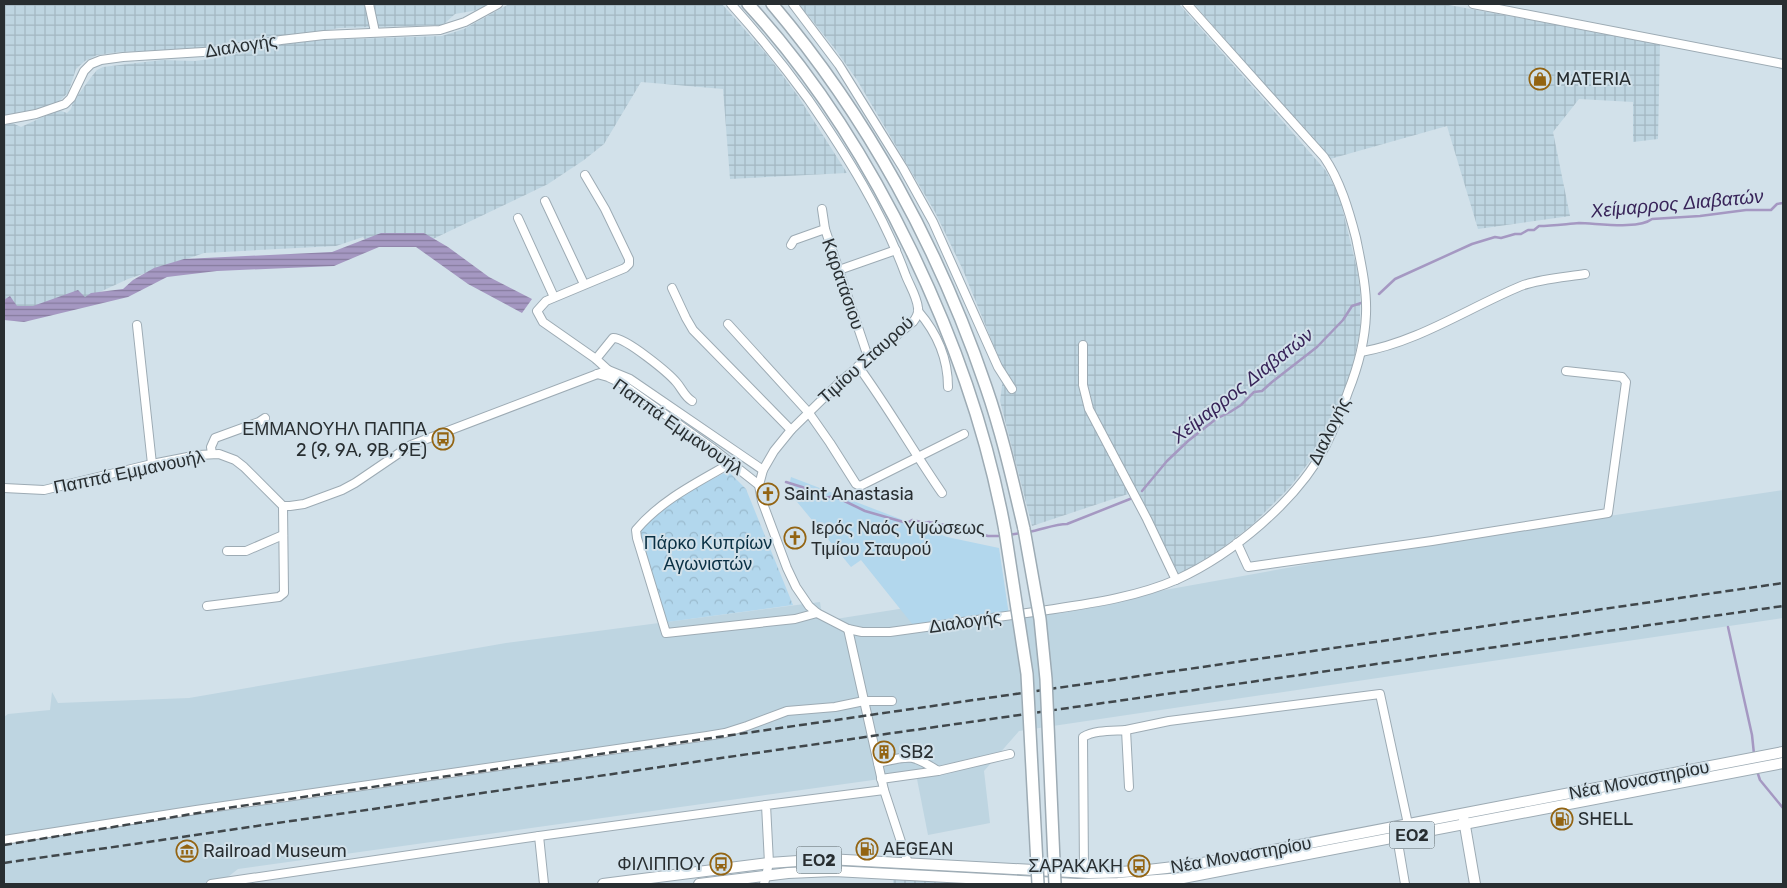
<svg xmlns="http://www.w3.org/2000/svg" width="1787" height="888" viewBox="0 0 1787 888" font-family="Rubik,sans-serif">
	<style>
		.built { fill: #bed5e1 }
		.industrial { fill: url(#industrial-grid) }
		.grass { fill: #b2d7ed }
		.park { fill: url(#park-crowns) }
		.water { fill: url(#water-rules) }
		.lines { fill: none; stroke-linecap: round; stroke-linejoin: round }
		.stream { stroke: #a598c2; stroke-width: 2.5 }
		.minor-casing { stroke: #9dabb4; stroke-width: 10 }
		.major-casing { stroke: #9dabb4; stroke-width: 12 }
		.highway-casing { stroke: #9dabb4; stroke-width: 14 }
		.minor { stroke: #fff; stroke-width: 8 }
		.major { stroke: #fff; stroke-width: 10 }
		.highway { stroke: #fff; stroke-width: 11 }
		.rail { stroke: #40474b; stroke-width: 2.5; stroke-dasharray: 8 4; stroke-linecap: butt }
		.highway-bridge-casing { stroke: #9dabb4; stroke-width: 14; stroke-linecap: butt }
		.highway-bridge { stroke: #fff; stroke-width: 11 }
		.labels { text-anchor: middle; stroke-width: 4; stroke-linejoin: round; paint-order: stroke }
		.shield { fill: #d2e1ea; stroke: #5b6468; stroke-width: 1 }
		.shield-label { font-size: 16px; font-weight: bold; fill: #282e31 }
		.street-label { font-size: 18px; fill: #282e31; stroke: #d2e1ea }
		.poi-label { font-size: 18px; fill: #282e31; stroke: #d2e1ea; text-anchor: start }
		.park-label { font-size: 18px; fill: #093044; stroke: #d2e1ea }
		.water-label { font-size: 19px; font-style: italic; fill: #382459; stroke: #d2e1ea }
	</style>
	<defs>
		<pattern id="industrial-grid" width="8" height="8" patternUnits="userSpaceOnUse" patternTransform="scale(1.25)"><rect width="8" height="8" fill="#bed5e1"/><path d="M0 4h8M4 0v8" fill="none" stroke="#a3b7c2"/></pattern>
		<pattern id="park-crowns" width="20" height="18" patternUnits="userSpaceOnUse" patternTransform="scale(1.25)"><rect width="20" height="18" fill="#b2d7ed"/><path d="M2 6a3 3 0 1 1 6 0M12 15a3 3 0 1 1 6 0" fill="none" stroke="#99b9cc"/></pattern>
		<pattern id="water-rules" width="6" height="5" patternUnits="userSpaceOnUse" patternTransform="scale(1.25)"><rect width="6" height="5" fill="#a598c2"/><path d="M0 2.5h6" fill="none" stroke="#867c9e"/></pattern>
	</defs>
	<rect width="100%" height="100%" fill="#d2e1ea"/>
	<path class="built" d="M1783,490V618L1019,731L984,771L990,823L928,835L916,774L238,869L219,884H4V717L8,714L50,710L52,692L58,703L189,698L506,643L820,602L823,621L937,603L1009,618L1421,544Z"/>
	<g class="industrial">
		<path d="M4,4H490L478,10L455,14L443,25L339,28L296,36L196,49L119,52L97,55L85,61L76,69L68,93L58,102L4,121Z"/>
		<path d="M509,4H722L768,56L798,96L847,173L730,179L723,89L641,82L604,144L584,160L548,184L433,239L366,241L363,237L336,246L204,253L128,279L89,297L31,310L4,307V125L12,123L21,127L58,110L67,113L71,109L73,102L92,76L97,70L103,67L162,60L195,61L210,59L294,41L442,36L464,29Z"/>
		<path d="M796,4H1179L1279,117L1326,171L1339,195L1357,269L1360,289V330L1351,374L1338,409L1319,449L1290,487L1252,525L1217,552L1179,575L1137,491L1032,526L1000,401L1004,371L963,270L935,212L857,80L835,49L807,14Z"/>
		<path d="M1194,4H1443L1660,43L1658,139L1633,142V102L1579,99L1553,132L1570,216L1478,229L1447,126L1330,159Z"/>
		<path d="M893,879L977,884H893Z"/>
	</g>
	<path class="grass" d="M791,477L947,537L999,548L1009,615L917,630L861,560L851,567L788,491Z"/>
	<path class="park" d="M728,471L746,489L793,605L667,622L639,530L678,497Z"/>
	<path class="water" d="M381,233H424L448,247L489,277L532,299L522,313L468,284L416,247H379L334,266L217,271L167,277L128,297L24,322L4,320V300L10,296L17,306H33L78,290L85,297L91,293L123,289L133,280L154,268L184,259L332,252Z"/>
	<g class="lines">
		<g class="stream">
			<path d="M1379,294L1395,279L1472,244L1495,237L1501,238L1515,234H1521L1528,230H1534L1539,226C1552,226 1566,224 1579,223C1596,223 1638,230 1652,219L1700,216L1746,210H1771L1777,204L1783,203"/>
			<path d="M786,482L802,487L825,498L834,496L865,511L907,523L912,520L926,523L929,522L960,528L988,536H1002"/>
			<path d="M1142,491L1167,461L1188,441L1216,419L1230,412L1241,405L1254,392L1262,391L1272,382L1317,347L1343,320L1352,306L1361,303"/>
			<path d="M1028,532C1041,530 1055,524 1067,524L1130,499"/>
			<path d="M1008,535L1022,533"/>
			<path d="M1728,627L1752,735L1754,754"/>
			<path d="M1757,771L1760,780L1783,808"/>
		</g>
		<g class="minor-casing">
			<g id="minor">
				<path d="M369,4L375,32"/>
				<path d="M731,4C758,34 784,66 808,99C846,154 883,213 906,276C910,286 917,297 918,308C919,313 916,318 913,322L842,380L791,430L774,451L763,470L759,485L762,501L787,568L796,587L809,606L817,613L848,629L862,632H890C941,625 991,618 1041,611C1087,604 1135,598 1178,579C1232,554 1297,501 1325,447C1334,429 1342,410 1348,392C1358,367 1365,341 1366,314C1367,289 1361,263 1356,238C1349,211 1340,180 1324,157L1187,4"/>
				<path d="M793,4L839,65L903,168L933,222L998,367L1012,389"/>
				<path d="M1473,4L1783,64"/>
				<path d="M4,120L36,114L65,104L71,98L84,71L91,64L101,60L123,57L219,51L281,40L324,35L440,30L465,22L498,4"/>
				<path d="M585,175L605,209L629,259V264L625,268L546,301L537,311L543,322L596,359L608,370"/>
				<path d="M545,201L584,284"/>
				<path d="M822,209L825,229L868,357"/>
				<path d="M518,218L554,297"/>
				<path d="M791,245L794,240L825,229"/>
				<path d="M839,270L896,250"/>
				<path d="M672,288L686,318L693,330L791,430"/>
				<path d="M918,311C937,333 948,359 948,387"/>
				<path d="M728,324L809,413L830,443L856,484L860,486L964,434"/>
				<path d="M137,325L152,464"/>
				<path d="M1083,345V385L1089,409L1147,519L1176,580"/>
				<path d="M1361,352C1418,342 1468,308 1521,286C1538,279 1566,277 1585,274"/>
				<path d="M596,359L613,338C625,337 669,373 677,383C682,389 685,397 692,401"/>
				<path d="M858,366C888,407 913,451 942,493"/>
				<path d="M597,374L608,377L621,383L712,448L759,485"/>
				<path d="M212,454L211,447L215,438L259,422L265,418"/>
				<path d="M731,463C698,482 661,500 636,530L637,538L666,633L795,619L817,613"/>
				<path d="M4,488L44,490L152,464L198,455L219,454L235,460L244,467L283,506H290L304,504L342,490L355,483L411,445L608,370L630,379L763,470"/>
				<path d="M1237,543L1248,567L1432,541L1608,513L1626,382L1622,377L1566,371"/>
				<path d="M227,551H246L283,535"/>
				<path d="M207,606L279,597L284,593L283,506"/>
				<path d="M1126,730L1169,721L1380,694L1408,824"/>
				<path d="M878,763C909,756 911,753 938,771L1010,754"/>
				<path d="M881,779L938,771"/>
				<path d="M884,790L908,863"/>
				<path d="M539,836L544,884"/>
				<path d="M1397,837L1405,884"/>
				<path d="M4,840L196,810L707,736L725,733L747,726L787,711L835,707L864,701H892"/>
				<path d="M1084,873L1083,737C1095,730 1112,731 1126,730L1129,787"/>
				<path d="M211,884L539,836L766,805"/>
				<path d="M764,884L769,863L766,805L884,790L848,629"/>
			</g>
		</g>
		<g class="major-casing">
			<g id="major">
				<path d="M1464,820L1475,884"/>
				<path d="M603,884L769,863L827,859L1089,873C1135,873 1181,867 1227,859L1783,752"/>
				<path d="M699,884L788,873L834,871L1077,884L1118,883L1183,878L1783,763"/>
			</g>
		</g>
		<g class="highway-casing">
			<g id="highway">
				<path d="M748,4C873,140 972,349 1005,531"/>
				<path d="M772,4C867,116 939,248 986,387C1002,433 1013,482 1024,529"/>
			</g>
		</g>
		<use href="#minor" class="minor"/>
		<use href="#major" class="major"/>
		<use href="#highway" class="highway"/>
		<g class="rail">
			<path d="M4,845L234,807L1783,583"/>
			<path d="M4,863L872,736L1783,606"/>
		</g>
		<g class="highway-bridge-casing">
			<g id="highway-bridge">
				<path d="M1024,529L1040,619L1046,679L1055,884"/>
				<path d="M1005,531L1027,674L1038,884"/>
			</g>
		</g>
		<use href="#highway-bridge" class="highway-bridge"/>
	</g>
	<defs>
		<g id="shop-ring" transform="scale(1.125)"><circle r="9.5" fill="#d2e1ea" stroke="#936412" stroke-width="1.5"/><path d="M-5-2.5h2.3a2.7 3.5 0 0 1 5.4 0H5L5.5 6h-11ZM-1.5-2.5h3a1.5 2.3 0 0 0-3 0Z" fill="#936412"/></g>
		<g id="bus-ring" transform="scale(1.125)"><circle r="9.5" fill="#d2e1ea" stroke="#936412" stroke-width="1.5"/><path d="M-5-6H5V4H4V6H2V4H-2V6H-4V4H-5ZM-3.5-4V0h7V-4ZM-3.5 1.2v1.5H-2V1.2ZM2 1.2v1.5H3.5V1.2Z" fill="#936412"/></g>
		<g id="church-ring" transform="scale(1.125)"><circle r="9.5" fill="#d2e1ea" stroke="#936412" stroke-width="1.5"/><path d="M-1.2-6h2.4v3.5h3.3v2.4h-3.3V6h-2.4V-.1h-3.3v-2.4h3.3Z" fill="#936412"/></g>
		<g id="building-ring" transform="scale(1.125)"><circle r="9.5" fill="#d2e1ea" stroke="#936412" stroke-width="1.5"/><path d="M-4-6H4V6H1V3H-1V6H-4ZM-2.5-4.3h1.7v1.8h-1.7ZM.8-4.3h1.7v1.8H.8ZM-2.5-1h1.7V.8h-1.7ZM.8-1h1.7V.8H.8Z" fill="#936412"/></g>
		<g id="fuel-ring" transform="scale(1.125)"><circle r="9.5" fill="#d2e1ea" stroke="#936412" stroke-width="1.5"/><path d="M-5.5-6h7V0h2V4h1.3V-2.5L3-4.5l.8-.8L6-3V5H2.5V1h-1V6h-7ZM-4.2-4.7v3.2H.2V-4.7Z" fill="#936412"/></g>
		<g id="museum-ring" transform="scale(1.125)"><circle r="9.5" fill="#d2e1ea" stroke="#936412" stroke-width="1.5"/><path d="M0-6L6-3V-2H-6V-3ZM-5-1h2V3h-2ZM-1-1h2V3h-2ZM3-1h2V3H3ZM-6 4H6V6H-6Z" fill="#936412"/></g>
	</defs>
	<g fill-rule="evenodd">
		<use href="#shop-ring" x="1540" y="79"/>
		<use href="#bus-ring" x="443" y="439"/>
		<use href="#church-ring" x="768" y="494"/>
		<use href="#church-ring" x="795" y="538"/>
		<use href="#building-ring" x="884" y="752"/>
		<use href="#fuel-ring" x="1562" y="819"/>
		<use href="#fuel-ring" x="867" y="849"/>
		<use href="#museum-ring" x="187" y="851"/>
		<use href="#bus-ring" x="721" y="864"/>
		<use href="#bus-ring" x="1139" y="866"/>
	</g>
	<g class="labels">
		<g class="shield">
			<rect x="1389.5" y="821.5" width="45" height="27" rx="4"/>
			<rect x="796.5" y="846.5" width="45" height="27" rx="4"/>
		</g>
		<g class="shield-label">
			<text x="1412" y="841">ΕΟ2</text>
			<text x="819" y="866">ΕΟ2</text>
		</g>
		<g class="street-label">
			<text transform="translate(241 46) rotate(-9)" y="6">Διαλογής</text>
			<text transform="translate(843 284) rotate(71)" y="6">Καρατάσιου</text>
			<text transform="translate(866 360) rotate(-42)" y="6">Τιμίου Σταυρού</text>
			<text transform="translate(678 427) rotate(35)" y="6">Παππά Εμμανουήλ</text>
			<text transform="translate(1329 431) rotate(-64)" y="6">Διαλογής</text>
			<text transform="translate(129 472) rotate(-12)" y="6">Παππά Εμμανουήλ</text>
			<text transform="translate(965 622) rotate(-8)" y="6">Διαλογής</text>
			<text transform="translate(1639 780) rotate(-11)" y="6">Νέα Μοναστηρίου</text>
			<text transform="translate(1241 855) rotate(-10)" y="6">Νέα Μοναστηρίου</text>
		</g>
		<g class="poi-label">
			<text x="1556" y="85">MATERIA</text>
			<text x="427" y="435" text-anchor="end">ΕΜΜΑΝΟΥΗΛ ΠΑΠΠΑ<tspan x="427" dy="21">2 (9, 9Α, 9Β, 9Ε)</tspan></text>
			<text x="784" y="500">Saint Anastasia</text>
			<text x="811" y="534">Ιερός Ναός Υψώσεως<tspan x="811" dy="21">Τιμίου Σταυρού</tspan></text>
			<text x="900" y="758">SB2</text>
			<text x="1578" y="825">SHELL</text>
			<text x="883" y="855">AEGEAN</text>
			<text x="203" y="857">Railroad Museum</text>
			<text x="705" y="870" text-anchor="end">ΦΙΛΙΠΠΟΥ</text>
			<text x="1123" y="872" text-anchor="end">ΣΑΡΑΚΑΚΗ</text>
		</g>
		<g class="park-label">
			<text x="708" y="549">Πάρκο Κυπρίων<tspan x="708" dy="21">Αγωνιστών</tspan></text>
		</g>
		<g class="water-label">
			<text transform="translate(1677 203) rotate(-5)" y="7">Χείμαρρος Διαβατών</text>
			<text transform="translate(1242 385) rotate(-38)" y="7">Χείμαρρος Διαβατών</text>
		</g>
	</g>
	<rect width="1787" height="888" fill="none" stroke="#282e31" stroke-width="10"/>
</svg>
